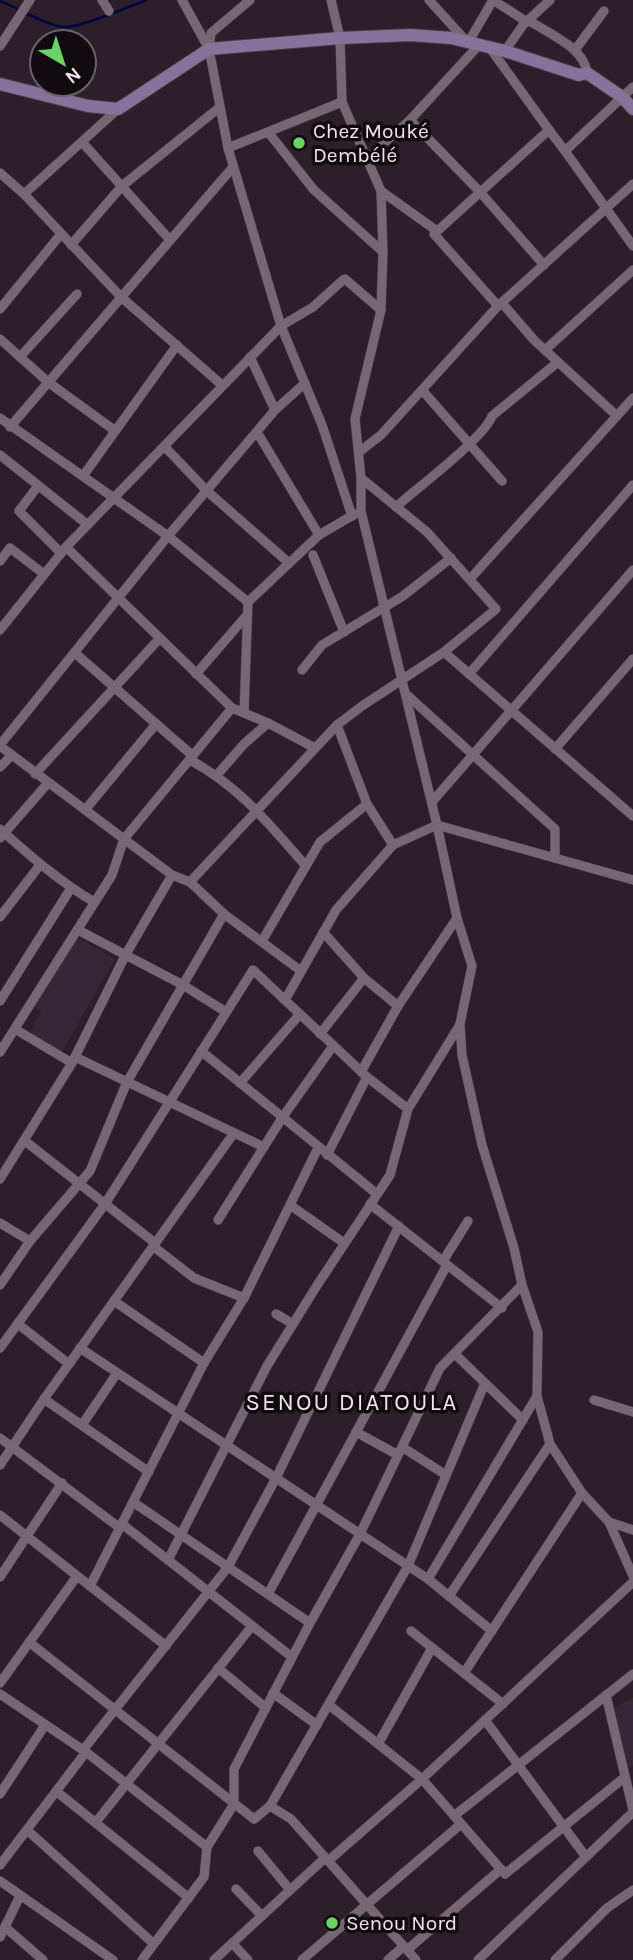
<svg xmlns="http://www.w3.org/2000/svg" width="633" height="1960" viewBox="0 0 633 1960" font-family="Karla,sans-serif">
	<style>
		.built { fill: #382536 }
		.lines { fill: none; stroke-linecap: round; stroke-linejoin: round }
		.stream { stroke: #000544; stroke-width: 2.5 }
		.street-casing { stroke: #483d47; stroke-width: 10 }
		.secondary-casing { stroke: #483d47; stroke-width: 14 }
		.street { stroke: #776775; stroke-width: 9 }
		.secondary { stroke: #86729a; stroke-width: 12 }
		.poi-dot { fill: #69d464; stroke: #110b10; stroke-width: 2.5 }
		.labels { text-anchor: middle; stroke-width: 7; stroke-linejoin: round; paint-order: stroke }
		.poi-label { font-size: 21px; fill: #ede4ec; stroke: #110b10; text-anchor: start }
		.quarter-label { font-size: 24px; letter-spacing: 2px; fill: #ede4ec; stroke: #110b10 }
	</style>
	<rect width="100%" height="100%" fill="#2c1f2a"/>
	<g class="built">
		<path d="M75,936L115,959L61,1053L29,1034L41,1012L34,1007Z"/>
		<path d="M633,1698V1765L627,1769L613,1708Z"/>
	</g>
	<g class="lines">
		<path class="stream" d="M0,1C19,8 47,27 67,27C85,26 128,7 146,0"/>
		<g class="street-casing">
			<g id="street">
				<path d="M102,0L109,11"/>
				<path d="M182,0L209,49L228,148L342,102"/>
				<path d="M331,0L340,38L342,102L381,191L383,252L381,310L355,419L361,478V511L437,825L457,918L472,966L460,1024L462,1055L482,1145L514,1248L522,1285L538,1332L537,1396L550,1444L582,1493L609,1522L633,1576"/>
				<path d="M429,0L468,43L493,0"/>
				<path d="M493,0L527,22"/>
				<path d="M528,20C548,33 585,48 587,73"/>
				<path d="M0,46L30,0"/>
				<path d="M490,48L549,130"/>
				<path d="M209,49L211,33L250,0"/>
				<path d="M575,50L604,11"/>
				<path d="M505,51L523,25L550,0"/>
				<path d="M633,87L565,151L633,246"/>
				<path d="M410,120L480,192L544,265"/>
				<path d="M268,132L314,190L383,252"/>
				<path d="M82,142L170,240"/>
				<path d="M228,148L281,326L322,425L352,516"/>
				<path d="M565,151L549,130L434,234L498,306L633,184"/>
				<path d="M366,159L410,120L479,45"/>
				<path d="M0,173L24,194L121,297L222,385"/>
				<path d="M381,191L437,231"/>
				<path d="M24,194L118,109"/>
				<path d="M71,245L122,186L220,107"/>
				<path d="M502,303L534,340L617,416"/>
				<path d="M0,309L61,234"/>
				<path d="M0,339L48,382L114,430"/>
				<path d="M545,350L633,270"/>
				<path d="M20,357L77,294"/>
				<path d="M250,357L275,410"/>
				<path d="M422,390L502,481"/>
				<path d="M0,418L168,536L248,602"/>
				<path d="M10,427L233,167"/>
				<path d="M257,432L319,535"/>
				<path d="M165,447L207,491L289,563"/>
				<path d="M359,452L381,435L498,306"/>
				<path d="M0,455L88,525"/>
				<path d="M83,476L177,345"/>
				<path d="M38,486L19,511L61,553"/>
				<path d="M396,507C417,488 484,438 492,416L558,362"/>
				<path d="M313,555L344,632"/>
				<path d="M0,561L10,548L44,574"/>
				<path d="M470,579L633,398"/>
				<path d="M0,630L66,547"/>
				<path d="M444,652L633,816"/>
				<path d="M75,653L193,756"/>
				<path d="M302,670L322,645L403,596L451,558"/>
				<path d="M196,674L247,615"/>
				<path d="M469,674L633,485"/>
				<path d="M407,695L555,829V858"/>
				<path d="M244,713L248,602L319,535L355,514"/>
				<path d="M337,725L367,804L393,845"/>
				<path d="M0,745L168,536L275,410L305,383"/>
				<path d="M0,746L172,875L190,882L224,914L301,971"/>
				<path d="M315,748L268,723L232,708L66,547L281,326L313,307L343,280L345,279L381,310"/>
				<path d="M555,749L633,659"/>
				<path d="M190,760C240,787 269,824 306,866"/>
				<path d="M0,767L11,756"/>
				<path d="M35,774L160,638"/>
				<path d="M217,775L244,744L268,723"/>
				<path d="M432,802L633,570"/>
				<path d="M85,810L156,724"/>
				<path d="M0,829C30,856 59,881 94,902"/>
				<path d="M0,838L48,783"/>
				<path d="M190,882L337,725L362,706L444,652L496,609L427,532L361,478"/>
				<path d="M0,917L40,865"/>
				<path d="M78,930L183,985L226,1012"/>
				<path d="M323,932L364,978L398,1006"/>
				<path d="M262,941L320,842L367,804"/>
				<path d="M285,1000L336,910L393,845L437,825L633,880"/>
				<path d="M0,1001L71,888"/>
				<path d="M15,1029L72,1063"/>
				<path d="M320,1034L364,978"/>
				<path d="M201,1051L377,1194"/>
				<path d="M0,1052L112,875L124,839L232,708"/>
				<path d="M75,1057L264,1147"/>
				<path d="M361,1072L398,1006L457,918"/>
				<path d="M240,1083L300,1014"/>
				<path d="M25,1141L155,1243"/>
				<path d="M327,1155L367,1077"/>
				<path d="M0,1179L72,1063L126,954L172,875"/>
				<path d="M370,1204L502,1308"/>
				<path d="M290,1205L344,1243"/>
				<path d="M218,1220L282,1118L333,1046"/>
				<path d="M0,1223L30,1241"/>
				<path d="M153,1246L194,1278L244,1298"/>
				<path d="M443,1261L468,1221"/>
				<path d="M0,1285L30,1241L90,1171L127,1082L224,914"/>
				<path d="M114,1301L204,1363"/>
				<path d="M276,1314L293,1324"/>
				<path d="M18,1324L69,1364"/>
				<path d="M0,1348L105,1204L253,970L367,1077L408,1109"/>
				<path d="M80,1348L428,1579L492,1631"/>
				<path d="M455,1354L523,1420"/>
				<path d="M44,1399L149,1472"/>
				<path d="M594,1400L633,1412"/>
				<path d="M82,1425L117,1373"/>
				<path d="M356,1432L398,1455"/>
				<path d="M0,1438L120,1528"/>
				<path d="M402,1447L446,1475"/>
				<path d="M0,1465L44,1399L234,1133"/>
				<path d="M133,1502L310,1623"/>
				<path d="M0,1515L166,1646"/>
				<path d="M609,1522L633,1530"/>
				<path d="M122,1524L292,1657"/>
				<path d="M168,1560L267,1366L316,1287L390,1175L408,1109L459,1026"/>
				<path d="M0,1577L62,1483"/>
				<path d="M428,1579L537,1396"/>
				<path d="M90,1586L204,1363L244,1298L318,1148"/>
				<path d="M268,1594L447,1265"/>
				<path d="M449,1596L550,1444"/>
				<path d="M411,1631L503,1704"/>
				<path d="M29,1642L254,1819L270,1806L291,1819L416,1960"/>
				<path d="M218,1668L266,1708"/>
				<path d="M464,1673L582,1493"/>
				<path d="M0,1683L77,1576"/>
				<path d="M273,1693L317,1725"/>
				<path d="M0,1694L86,1752L207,1847"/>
				<path d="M606,1695L633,1810"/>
				<path d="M329,1705L422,1779L505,1874L625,1777"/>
				<path d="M485,1720L586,1857"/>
				<path d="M378,1744L432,1648"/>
				<path d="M83,1750L228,1567L276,1478L399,1226"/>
				<path d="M56,1791L189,1898"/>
				<path d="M0,1794L45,1725"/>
				<path d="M270,1806L408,1566L485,1383"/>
				<path d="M454,1816L633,1674"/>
				<path d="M96,1822L252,1626"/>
				<path d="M27,1830L154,1944"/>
				<path d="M258,1851L290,1890"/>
				<path d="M328,1861L422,1779L633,1582"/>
				<path d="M0,1865L86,1752"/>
				<path d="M0,1881L113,1960"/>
				<path d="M236,1889L262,1916"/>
				<path d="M5,1927L43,1960"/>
				<path d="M0,1937L20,1896"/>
				<path d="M232,1943L248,1960"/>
				<path d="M407,1950L501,1869"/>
				<path d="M142,1960L204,1877L207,1847L234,1804V1769L310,1623L360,1534L440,1368L522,1285"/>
				<path d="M214,1960L325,1858"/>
				<path d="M302,1960L461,1824"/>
				<path d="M388,1960L404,1946"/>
				<path d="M478,1960L633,1812"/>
				<path d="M555,1960L607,1908L633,1890"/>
			</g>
		</g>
		<g class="secondary-casing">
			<path id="secondary" d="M0,84L88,106L118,109L209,49L340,38L410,35L451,38L505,51L579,75L587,73L622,97L633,109"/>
		</g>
		<use href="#street" class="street"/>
		<use href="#secondary" class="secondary"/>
	</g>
	<g class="poi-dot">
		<circle cx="299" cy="143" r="7"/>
		<circle cx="332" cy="1923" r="7"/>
	</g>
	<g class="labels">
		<g class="poi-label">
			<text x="313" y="138">Chez Mouké<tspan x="313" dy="24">Dembélé</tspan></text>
			<text x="346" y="1930">Senou Nord</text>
		</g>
		<g class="quarter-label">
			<text x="352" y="1410">SENOU DIATOULA</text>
		</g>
	</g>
	<g transform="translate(63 63) rotate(141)"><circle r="33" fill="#110b10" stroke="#696268" stroke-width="2"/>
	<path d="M0-5L12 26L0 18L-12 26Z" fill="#69d464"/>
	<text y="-10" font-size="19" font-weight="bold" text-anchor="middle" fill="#ede4ec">N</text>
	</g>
</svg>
